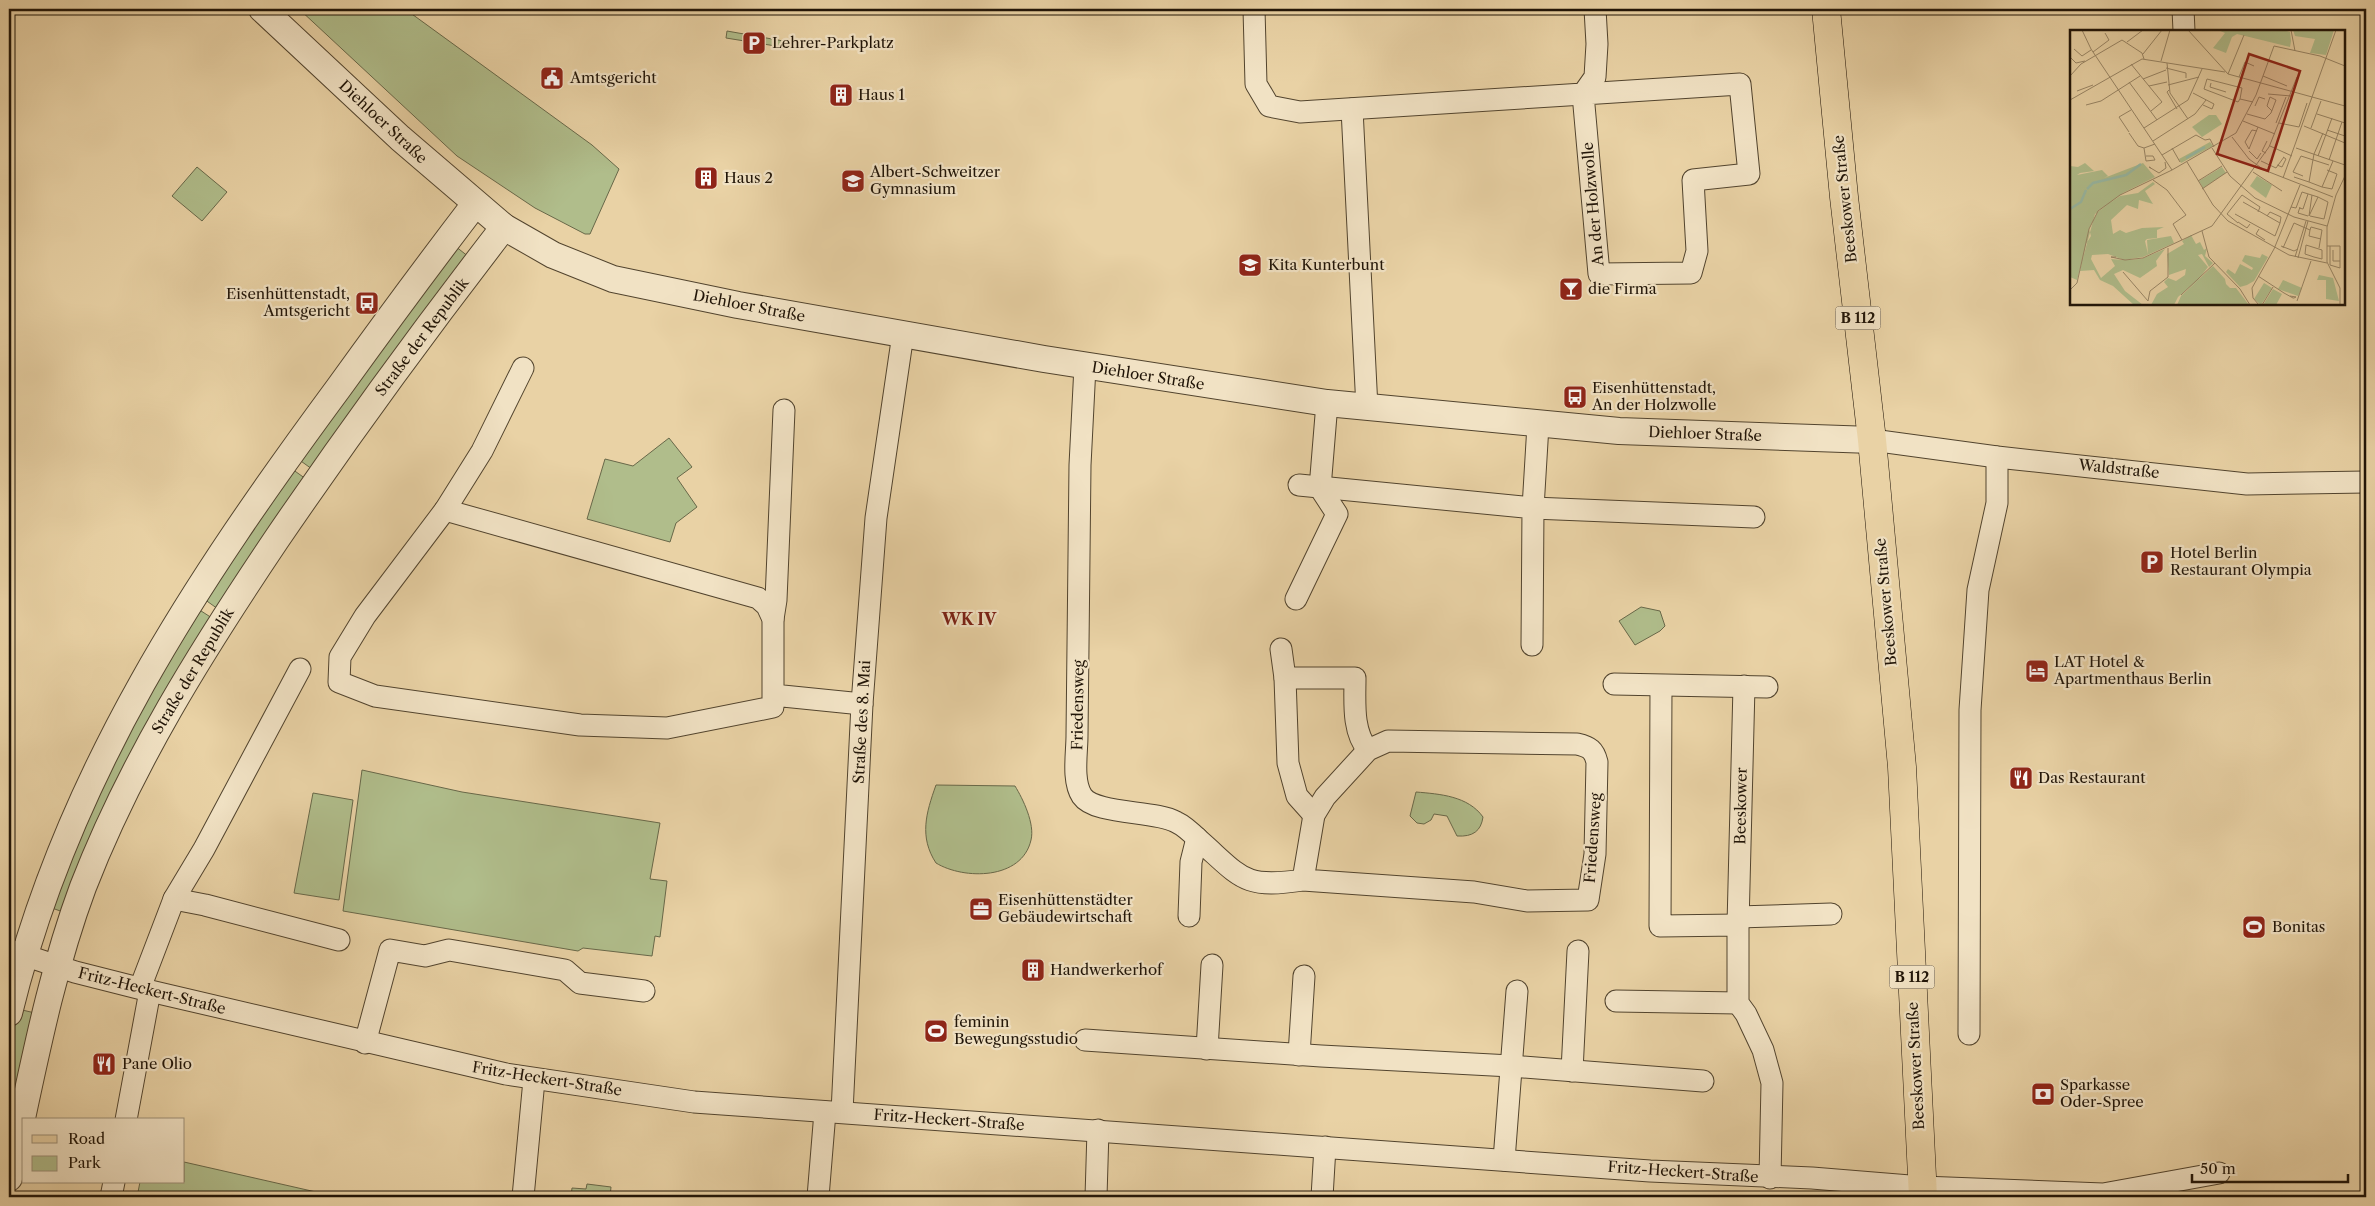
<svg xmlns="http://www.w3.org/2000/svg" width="2375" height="1206" viewBox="0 0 2375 1206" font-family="'Libre Caslon Text',serif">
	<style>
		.green { fill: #b0bd8b; stroke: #686849 }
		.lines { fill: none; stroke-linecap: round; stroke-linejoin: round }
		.minor-casing { stroke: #52442e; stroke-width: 23 }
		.tertiary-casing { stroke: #52442e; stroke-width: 28 }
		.primary-casing { stroke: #201407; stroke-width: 29 }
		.minor { stroke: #f1e2c4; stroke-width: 21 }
		.tertiary { stroke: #f1e2c4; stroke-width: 26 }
		.primary { stroke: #e9d2a5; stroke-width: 28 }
		.labels { text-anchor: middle; stroke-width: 4.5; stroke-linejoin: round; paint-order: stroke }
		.shield { fill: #f1e2c4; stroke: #5f5240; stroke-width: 1 }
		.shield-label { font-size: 14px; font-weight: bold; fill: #201407 }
		.poi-label { font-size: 15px; fill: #201407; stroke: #f1e2c4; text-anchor: start }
		.street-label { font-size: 15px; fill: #201407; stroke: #f1e2c4 }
		.neighbourhood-label { font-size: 16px; font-weight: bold; fill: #7a1f14; stroke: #f1e2c4 }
		.inset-river { fill: none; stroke: #98b8a3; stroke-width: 2.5 }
		.inset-road { fill: none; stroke: #998666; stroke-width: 1 }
		.view { fill: #8f2418; fill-opacity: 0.15; stroke: #8f2418; stroke-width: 2.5 }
		.inset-edge { fill: none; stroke: #201407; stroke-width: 2.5 }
	</style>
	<rect width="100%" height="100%" fill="#e9d2a5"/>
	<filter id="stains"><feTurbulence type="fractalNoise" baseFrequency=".004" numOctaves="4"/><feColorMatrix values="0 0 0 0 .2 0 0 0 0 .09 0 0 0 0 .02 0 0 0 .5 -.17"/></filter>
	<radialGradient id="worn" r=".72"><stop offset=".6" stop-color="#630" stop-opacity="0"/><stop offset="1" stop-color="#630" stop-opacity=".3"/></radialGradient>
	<g class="green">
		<path d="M299,9H405L592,145L619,169L590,234H585L535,208L457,156Z"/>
		<path d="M727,31L789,42L788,48L726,38Z"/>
		<path d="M197,167L227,192L202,221L172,196Z"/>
		<path d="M455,246L469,257L312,469L298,459Z"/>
		<path d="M669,438L692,467L677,478L697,507L676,523L670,542L587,519L605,459L633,466Z"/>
		<path d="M292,469L306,479L218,609L204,599Z"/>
		<path d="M1641,607L1660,611L1665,626L1660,631L1635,645L1619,621Z"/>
		<path d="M198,609L212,618L66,913L49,907L105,774Z"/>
		<path d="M362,770L462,792L660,823L650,879L667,881L660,937L655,936L652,956L583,948L578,951L343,911Z"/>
		<path d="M936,785L1015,786C1023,799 1035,824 1031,840C1022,880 964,880 936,863C919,837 926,813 936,785Z"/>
		<path d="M1416,792C1440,794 1468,796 1483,817C1481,831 1473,837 1457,836L1447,816L1434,814L1431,820L1424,824L1417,823L1410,816Z"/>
		<path d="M313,793L353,800L339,900L294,893Z"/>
		<path d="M18,1009L35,1013L9,1130V1049Z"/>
		<path d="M184,1162L338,1197H137L140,1182H184Z"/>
		<path d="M587,1184L611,1187L610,1197H571L572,1188L586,1189Z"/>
	</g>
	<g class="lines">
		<g class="minor-casing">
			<g id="minor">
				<path d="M1254,9L1256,84L1269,106L1300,112L1583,94L1595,77L1597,44L1595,9"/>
				<path d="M2183,9L2184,31"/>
				<path d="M1740,84L1749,174L1693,180L1697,251L1691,273L1599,274L1583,94Z"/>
				<path d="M1352,109L1367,408"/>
				<path d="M1085,366L1080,465L1077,736C1077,753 1072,781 1082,796C1095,815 1155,810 1176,822C1185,826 1193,834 1200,841C1242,878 1243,889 1303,880L1474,892L1527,901L1588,900L1595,854L1597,762C1594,750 1590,747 1577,744L1388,741L1368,750L1325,797L1314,815L1303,880"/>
				<path d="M1538,425L1533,508L1754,517"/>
				<path d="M1872,440L1997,457L2247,484L2366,482"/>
				<path d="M1299,485L1533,508L1532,645"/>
				<path d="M445,510L482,451L523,368"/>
				<path d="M1296,599L1337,514L1320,488L1327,403"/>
				<path d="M773,619L776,600L784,410"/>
				<path d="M1281,649L1285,678"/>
				<path d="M300,669L204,849L174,899L205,905L339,940"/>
				<path d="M1614,684L1767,687"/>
				<path d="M1661,686L1660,926L1738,925V1003L1746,1014L1763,1050L1772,1083L1770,1178"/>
				<path d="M773,695V619L767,606L758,598L445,510L365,616L340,657L339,682L375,696L580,725L667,728L773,707V695L862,704"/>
				<path d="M1314,815L1297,796L1288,763L1285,678H1355C1355,702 1352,731 1368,750"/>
				<path d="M1189,916L1191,862L1197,838"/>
				<path d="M1738,917L1831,914"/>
				<path d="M1738,925L1744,686"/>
				<path d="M9,950L75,972L150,991L506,1074L694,1102L1650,1171L1812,1178L1922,1187L2103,1194L2219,1173"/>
				<path d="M140,988L174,899"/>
				<path d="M1616,1001L1738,1003"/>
				<path d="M1969,1034L1970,710L1978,590L1997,503V457"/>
				<path d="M1085,1040L1321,1056L1511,1066L1703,1081"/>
				<path d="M365,1043L390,950L425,956L449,950L565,970L580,983L644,991"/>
				<path d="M1207,1049L1212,965"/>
				<path d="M1299,1055L1304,976"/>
				<path d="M1572,1071L1578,951"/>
				<path d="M842,1112L862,704L876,518L903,334"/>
				<path d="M126,1120L150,991"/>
				<path d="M1504,1160L1517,991"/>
				<path d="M111,1197L114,1182"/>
				<path d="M523,1197L534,1080"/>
				<path d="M818,1197L825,1112"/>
				<path d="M1096,1197L1098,1130"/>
				<path d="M1322,1197L1325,1147"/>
			</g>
		</g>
		<g class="tertiary-casing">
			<g id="tertiary">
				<path d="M262,9L400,138L504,227L553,255L613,279L738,305L1044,359L1327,403L1619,431L1872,440"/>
				<path d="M9,1013C67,774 196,581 340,386C384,325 429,264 475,204"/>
				<path d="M9,1178C31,1080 48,981 83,887C131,763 202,650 276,540C349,433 425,329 504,227"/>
			</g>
		</g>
		<g class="primary-casing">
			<path id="primary" d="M1826,9L1844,197L1872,440L1902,767L1923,1197"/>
		</g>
		<use href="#minor" class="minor"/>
		<use href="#tertiary" class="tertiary"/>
		<use href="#primary" class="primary"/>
	</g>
	<defs>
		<g id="parking-square" transform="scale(1.25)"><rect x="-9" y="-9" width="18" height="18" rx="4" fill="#8f2418" stroke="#f1e2c4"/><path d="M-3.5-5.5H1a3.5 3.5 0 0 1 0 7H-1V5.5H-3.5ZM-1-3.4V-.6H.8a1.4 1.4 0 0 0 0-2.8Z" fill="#fff"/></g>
		<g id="civic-square" transform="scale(1.25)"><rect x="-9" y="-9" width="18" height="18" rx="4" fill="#8f2418" stroke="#f1e2c4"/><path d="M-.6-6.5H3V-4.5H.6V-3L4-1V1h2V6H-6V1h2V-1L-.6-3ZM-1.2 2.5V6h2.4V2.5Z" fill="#fff"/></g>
		<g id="building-square" transform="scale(1.25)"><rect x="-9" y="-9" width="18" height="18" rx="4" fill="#8f2418" stroke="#f1e2c4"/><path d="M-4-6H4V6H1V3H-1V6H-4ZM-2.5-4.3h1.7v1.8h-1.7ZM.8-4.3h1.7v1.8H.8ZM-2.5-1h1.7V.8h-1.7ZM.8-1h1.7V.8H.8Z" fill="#fff"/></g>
		<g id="school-square" transform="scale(1.25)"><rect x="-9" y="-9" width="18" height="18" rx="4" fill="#8f2418" stroke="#f1e2c4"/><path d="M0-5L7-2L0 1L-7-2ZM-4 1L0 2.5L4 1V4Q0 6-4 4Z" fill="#fff"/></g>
		<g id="bar-square" transform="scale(1.25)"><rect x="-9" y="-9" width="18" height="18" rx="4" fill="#8f2418" stroke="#f1e2c4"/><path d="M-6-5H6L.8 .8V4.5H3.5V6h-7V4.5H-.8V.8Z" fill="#fff"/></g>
		<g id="bus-square" transform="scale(1.25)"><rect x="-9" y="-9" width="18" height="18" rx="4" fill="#8f2418" stroke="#f1e2c4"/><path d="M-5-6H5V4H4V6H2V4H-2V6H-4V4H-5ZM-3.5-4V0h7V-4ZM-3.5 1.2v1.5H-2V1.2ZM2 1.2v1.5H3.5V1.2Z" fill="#fff"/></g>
		<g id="hotel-square" transform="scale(1.25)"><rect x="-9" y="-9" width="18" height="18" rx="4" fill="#8f2418" stroke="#f1e2c4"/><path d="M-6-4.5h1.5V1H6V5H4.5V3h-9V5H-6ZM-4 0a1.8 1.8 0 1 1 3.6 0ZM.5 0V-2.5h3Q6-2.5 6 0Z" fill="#fff"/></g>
		<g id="restaurant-square" transform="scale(1.25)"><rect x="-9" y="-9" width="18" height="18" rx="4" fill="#8f2418" stroke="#f1e2c4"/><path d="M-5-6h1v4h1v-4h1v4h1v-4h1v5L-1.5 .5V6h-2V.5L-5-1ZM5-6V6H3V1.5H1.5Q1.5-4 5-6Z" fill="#fff"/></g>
		<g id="office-square" transform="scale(1.25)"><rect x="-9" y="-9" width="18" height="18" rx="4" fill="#8f2418" stroke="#f1e2c4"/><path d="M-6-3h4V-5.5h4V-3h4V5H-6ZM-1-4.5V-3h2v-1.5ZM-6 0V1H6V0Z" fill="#fff"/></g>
		<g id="stadium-square" transform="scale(1.25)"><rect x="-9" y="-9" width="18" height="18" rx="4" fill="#8f2418" stroke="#f1e2c4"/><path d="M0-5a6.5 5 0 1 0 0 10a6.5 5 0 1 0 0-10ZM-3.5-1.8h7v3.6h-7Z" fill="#fff"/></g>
		<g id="bank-square" transform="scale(1.25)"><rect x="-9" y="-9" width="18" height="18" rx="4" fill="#8f2418" stroke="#f1e2c4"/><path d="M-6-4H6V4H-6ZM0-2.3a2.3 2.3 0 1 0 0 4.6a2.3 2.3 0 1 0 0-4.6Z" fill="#fff"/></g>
	</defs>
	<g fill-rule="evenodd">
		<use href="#parking-square" x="754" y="43"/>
		<use href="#civic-square" x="552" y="78"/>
		<use href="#building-square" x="841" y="95"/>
		<use href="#building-square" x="706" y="178"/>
		<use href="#school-square" x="853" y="181"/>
		<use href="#school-square" x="1250" y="265"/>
		<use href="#bar-square" x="1571" y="289"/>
		<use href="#bus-square" x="367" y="303"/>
		<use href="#bus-square" x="1575" y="397"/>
		<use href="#parking-square" x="2152" y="562"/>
		<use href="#hotel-square" x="2037" y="671"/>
		<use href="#restaurant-square" x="2021" y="778"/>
		<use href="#office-square" x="981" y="909"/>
		<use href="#stadium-square" x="2254" y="927"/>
		<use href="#building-square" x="1033" y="970"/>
		<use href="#stadium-square" x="936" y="1031"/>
		<use href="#restaurant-square" x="104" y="1064"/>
		<use href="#bank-square" x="2043" y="1094"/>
	</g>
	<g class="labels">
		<g class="shield">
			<rect x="1835.5" y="306.5" width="45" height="23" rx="4"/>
			<rect x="1889.5" y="965.5" width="45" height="23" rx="4"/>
		</g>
		<g class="shield-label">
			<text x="1858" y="323">B 112</text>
			<text x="1912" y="982">B 112</text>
		</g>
		<g class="poi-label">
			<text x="772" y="48">Lehrer-Parkplatz</text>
			<text x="570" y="83">Amtsgericht</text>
			<text x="858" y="100">Haus 1</text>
			<text x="870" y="177">Albert-Schweitzer<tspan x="870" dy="17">Gymnasium</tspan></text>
			<text x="724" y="183">Haus 2</text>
			<text x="1268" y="270">Kita Kunterbunt</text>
			<text x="1588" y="294">die Firma</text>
			<text x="350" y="299" text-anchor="end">Eisenhüttenstadt,<tspan x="350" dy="17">Amtsgericht</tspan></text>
			<text x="1592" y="393">Eisenhüttenstadt,<tspan x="1592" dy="17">An der Holzwolle</tspan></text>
			<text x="2170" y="558">Hotel Berlin<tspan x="2170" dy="17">Restaurant Olympia</tspan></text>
			<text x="2054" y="667">LAT Hotel &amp;<tspan x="2054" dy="17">Apartmenthaus Berlin</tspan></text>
			<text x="2038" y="783">Das Restaurant</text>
			<text x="998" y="905">Eisenhüttenstädter<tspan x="998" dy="17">Gebäudewirtschaft</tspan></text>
			<text x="2272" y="932">Bonitas</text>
			<text x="1050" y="975">Handwerkerhof</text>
			<text x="954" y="1027">feminin<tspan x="954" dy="17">Bewegungsstudio</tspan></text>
			<text x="122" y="1069">Pane Olio</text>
			<text x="2060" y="1090">Sparkasse<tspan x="2060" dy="17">Oder-Spree</tspan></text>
		</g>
		<g class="street-label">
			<text transform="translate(383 122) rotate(43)" y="5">Diehloer Straße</text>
			<text transform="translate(1845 199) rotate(-96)" y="5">Beeskower Straße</text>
			<text transform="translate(1593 204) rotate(-95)" y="5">An der Holzwolle</text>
			<text transform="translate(749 306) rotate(11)" y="5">Diehloer Straße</text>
			<text transform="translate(422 337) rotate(-53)" y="5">Straße der Republik</text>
			<text transform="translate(1148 376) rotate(9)" y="5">Diehloer Straße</text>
			<text transform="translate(1705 434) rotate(2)" y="5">Diehloer Straße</text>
			<text transform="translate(2119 469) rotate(6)" y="5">Waldstraße</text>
			<text transform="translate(1886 602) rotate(-95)" y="5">Beeskower Straße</text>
			<text transform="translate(193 671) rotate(-59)" y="5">Straße der Republik</text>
			<text transform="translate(1078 705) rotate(-89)" y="5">Friedensweg</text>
			<text transform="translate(862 722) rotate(-87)" y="5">Straße des 8. Mai</text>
			<text transform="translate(1741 806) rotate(-89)" y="5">Beeskower</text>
			<text transform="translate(1593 838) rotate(-86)" y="5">Friedensweg</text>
			<text transform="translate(152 991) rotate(14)" y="5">Fritz-Heckert-Straße</text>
			<text transform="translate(1916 1066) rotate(-93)" y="5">Beeskower Straße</text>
			<text transform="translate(547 1079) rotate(9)" y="5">Fritz-Heckert-Straße</text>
			<text transform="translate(949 1120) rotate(4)" y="5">Fritz-Heckert-Straße</text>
			<text transform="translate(1683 1172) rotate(4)" y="5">Fritz-Heckert-Straße</text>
		</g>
		<g class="neighbourhood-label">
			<text x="969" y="625">WK IV</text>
		</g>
	</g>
	<g transform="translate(2070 30)">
		<rect width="275" height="275" fill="#e9d2a5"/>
		<path d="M148,0H213L220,2L221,11L220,17L167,4L162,7L156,23L143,18L155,3ZM223,0H264L256,25L240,23L245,9L225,6ZM139,85H146L152,94L132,107L122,97ZM140,112L143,116L111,133L109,129ZM15,133L24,141L10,143L7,145L32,140L38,146L34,148L73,133L85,147L53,163L25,184L7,250L0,247V136L8,137ZM152,137L156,143L133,158L129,151ZM187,146L202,155L196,168L180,156ZM83,152L85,154L75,161L83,174L69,170L68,179L57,175L41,190L43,204L50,200L56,203L72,198L94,197L87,200V208L77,209L75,211L78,224L77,210L101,206L104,213L73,227L54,230L71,229L95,219L86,231L87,236L70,248L53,240L44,244L55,261L73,275H64L43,256L30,250L24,240L10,241L16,214L21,206L19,199L28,181L50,166L68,163ZM38,224L54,230L41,229L45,236L31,248L21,229L22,225ZM121,205L126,214L130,212L134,220L137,218L135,226L143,233L139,237L132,224L128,225L138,237L128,250L108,267L104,275H81L87,264L98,257L94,252L98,248L106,251L115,245L116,239L99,245L97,224L114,214L112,211ZM192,224L198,227L184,251L177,255L170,257L156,242L158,239L165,244L170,234L182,240L183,238L172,231L175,225L190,228ZM143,236L155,249L156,254L160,258H166L179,275H107L111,266ZM249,245L263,248L269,271L256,269V250H247ZM213,250L232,258L228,266L208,259ZM194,253L202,258L191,275L184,269ZM203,259L212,264L206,275H193Z" fill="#b0bd8b" fill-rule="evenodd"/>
		<path class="inset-river" d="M116,128L135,117M17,159L23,153L56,145L71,134M0,179L11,172L16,160"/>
		<path class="inset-road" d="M118,0L158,44L275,76M221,0L225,21M57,12L73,0M4,19L12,26L21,20M23,22L39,10L35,3M73,24L92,0M0,27L6,33L15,31M91,31L100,0M97,33L100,63L118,89M61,34L92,72L81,81M96,38L116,43V48M158,44L174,5M0,46L11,34L52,10L72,23L74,29M193,46L217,56M169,47L175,32L184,36M73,49L96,40M59,52L87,90M141,53L140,57L156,62M98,55L129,47M79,56L97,52M99,60L97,62L107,79M7,61L23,55M123,63L144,74L142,79L133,75M198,64L221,66M170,69L168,72L134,59L137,49L172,58L170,69L183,72M0,70L72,29L155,42M16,75L31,71L70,46M185,76L189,67L195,69M177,84L195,89L201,83L206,70L200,67L197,76L202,81M247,84L275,93M173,91L205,104M206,93L216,67M209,93L229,97L237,73M234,96L275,113M74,98L118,70L132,39M241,98L251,71M257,100L275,106M187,101L182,100L175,112L179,119L188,97M59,102L49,87L61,80M59,103L68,116L74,118L85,114M253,103L244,124L239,152L252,157L263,131M162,107L179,129L194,140L263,167M83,111L125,84L136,70M200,116L222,126M74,118L76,131L85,130L83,126H76M102,118L110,132M142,118L160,146L185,168L224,187L257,196M226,118L275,135M179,121L187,129L191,123M196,123L192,121L197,111M92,125L126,105L135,110L140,109L144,117M248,126L262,88M259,130L272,92M191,131L206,138L214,127M117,132L143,175L158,191L219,225L257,233M207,135L212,137L216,129L213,127M81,138L79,137L89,143L96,138L95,132M102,140L166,103L186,65L204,16L250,26L275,36M183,142L212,161M233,146L223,142L231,126L259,135M224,147L239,152M213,148L266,0M83,150L97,160L116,185L103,194L112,210M128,151L152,136M252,157L262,159L267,144L257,140M132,159L157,142M221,177L226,178L232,162L248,167L239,186M230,177L228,183L238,186M229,178L233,179L238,164M165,184L205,206L210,193L173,172M197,186L200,182L211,187L210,193M239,186L242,165M240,186L254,189L258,172L248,167M168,192L177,198L180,194M168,193L157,184L172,165L190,177L188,182M224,193L240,200L241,197L252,200L249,218M189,199L186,204L195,210M240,200L239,206L251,209M132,201L139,227L170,259L180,275M211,216L224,221L228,219M257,216H270V238L260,235V216M213,218L224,193M263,220V231H270M46,227H41L55,230L73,228L142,196L199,117L227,47M225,227L236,191M244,227L252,229V220L236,215L235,224L244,227M228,228L238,191M53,242L78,271L80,261L98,247V218M188,246L214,263L223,268H224L226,267L220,266M0,260L7,253L19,199L28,181L50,165L102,140L21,19L12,0M111,265L145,233M227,271L241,231M189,275L183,268L182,258L204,219L230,155M192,275L203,257M270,275V258L257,232V197L266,165L275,146"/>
		<path class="view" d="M179,24L230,41L198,141L147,124Z"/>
		<rect width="275" height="275" class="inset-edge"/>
	</g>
	<rect width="2375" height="1206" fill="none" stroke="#e9d2a5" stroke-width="30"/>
	<rect x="10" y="10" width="2355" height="1186" fill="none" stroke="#201407" stroke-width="2.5"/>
	<rect x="15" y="15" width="2345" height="1176" fill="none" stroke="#201407"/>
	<rect x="22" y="1118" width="162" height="65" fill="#f1e2c4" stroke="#9d9078"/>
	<rect x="32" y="1135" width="25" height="8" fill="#e9d2a5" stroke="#9d9078"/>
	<text x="68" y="1144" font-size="15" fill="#201407">Road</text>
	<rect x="32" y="1156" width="25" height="15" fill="#b0bd8b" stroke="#9d9078"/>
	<text x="68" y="1168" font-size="15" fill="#201407">Park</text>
	<path d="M2192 1174v8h156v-8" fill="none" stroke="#201407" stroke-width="2.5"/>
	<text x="2200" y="1174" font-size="15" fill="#201407" stroke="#f1e2c4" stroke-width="4" paint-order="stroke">50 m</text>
	<rect width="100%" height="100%" filter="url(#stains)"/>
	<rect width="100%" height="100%" fill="url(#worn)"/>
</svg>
